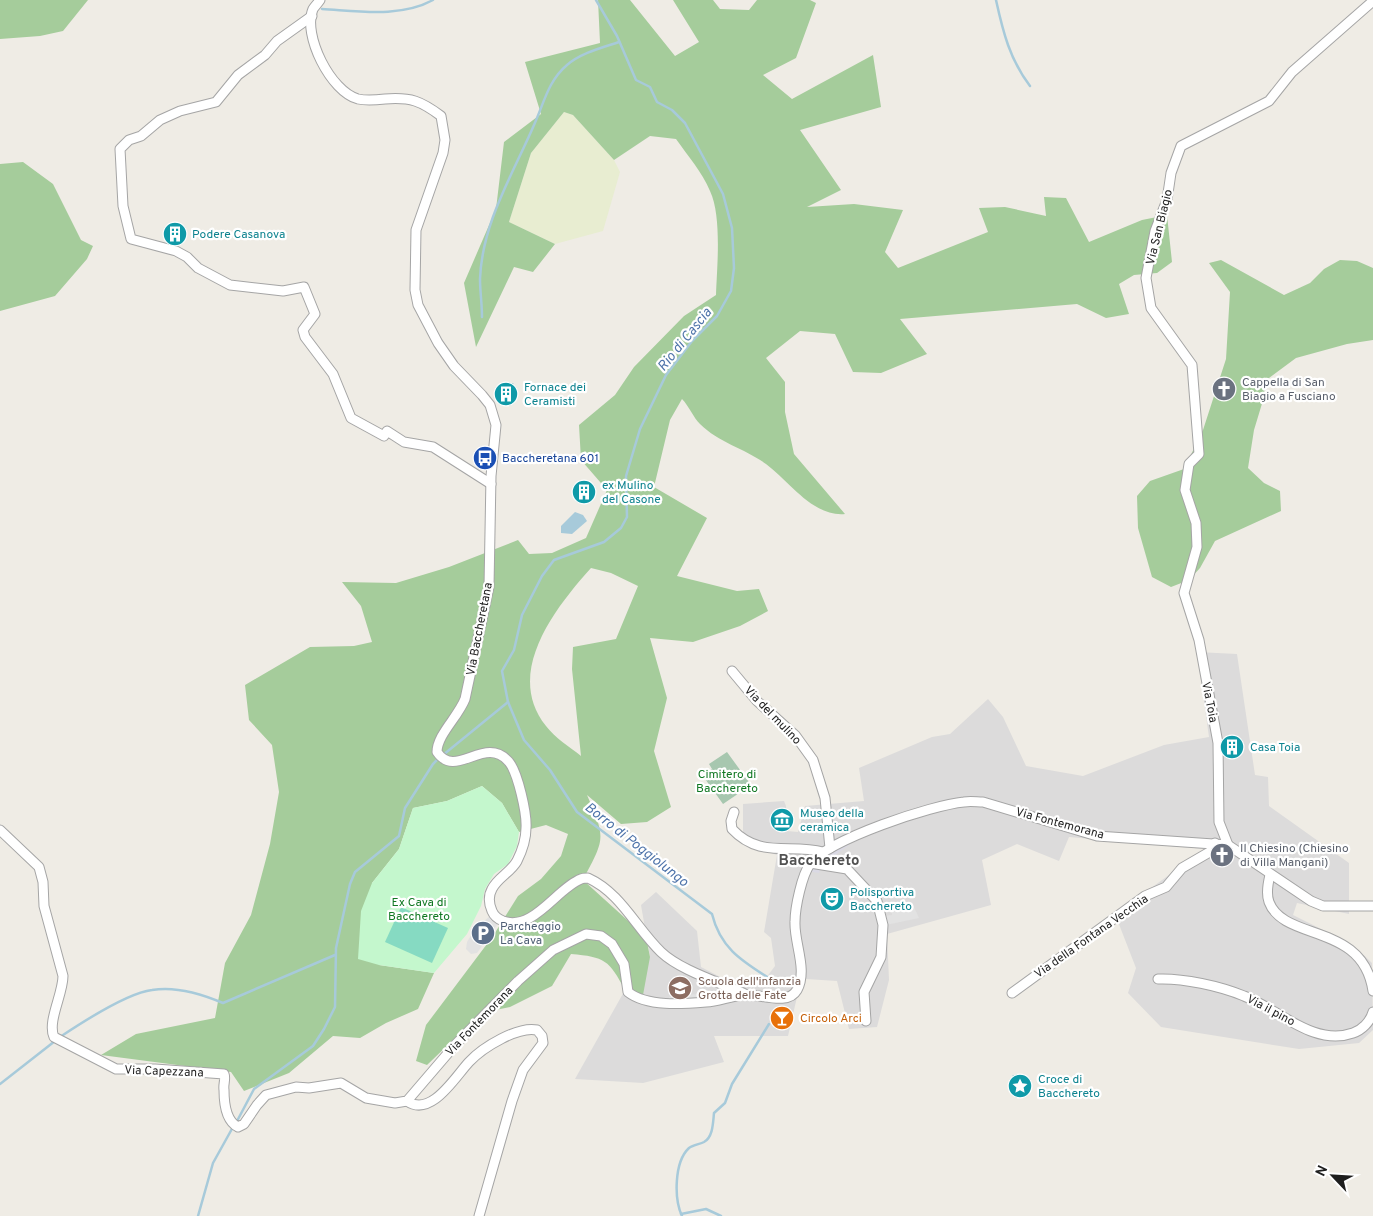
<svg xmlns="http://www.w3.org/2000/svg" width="1373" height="1216" viewBox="0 0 1373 1216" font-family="Overpass,sans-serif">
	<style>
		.residential { fill: #dcdbdb }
		.farmland { fill: #e8edd1 }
		.forest { fill: #a5cc9b; fill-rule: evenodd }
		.cemetery { fill: #a7c7af }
		.park { fill: #c4f7cd }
		.pitch { fill: #86dac2 }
		.parking { fill: #e2e2e2 }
		.plaza { fill: #dad9e4 }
		.water { fill: #a7cada }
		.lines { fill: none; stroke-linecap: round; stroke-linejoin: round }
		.stream { stroke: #a7cada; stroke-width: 2.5 }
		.minor-casing { stroke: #a5a5a5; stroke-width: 11 }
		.minor { stroke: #fff; stroke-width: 9 }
		.labels { text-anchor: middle; stroke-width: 4.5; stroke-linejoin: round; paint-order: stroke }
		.street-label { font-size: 12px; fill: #1e1e1e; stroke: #fff }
		.culture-label { font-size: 12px; fill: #0d838f; stroke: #fff; text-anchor: start }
		.worship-label { font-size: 12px; fill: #5b616d; stroke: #fff; text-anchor: start }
		.transit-label { font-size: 12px; fill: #164399; stroke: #fff; text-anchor: start }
		.park-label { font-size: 12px; fill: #117823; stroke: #fff }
		.service-label { font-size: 12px; fill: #4e5e75; stroke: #fff; text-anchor: start }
		.education-label { font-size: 12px; fill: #785e54; stroke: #fff; text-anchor: start }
		.food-label { font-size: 12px; fill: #c56008; stroke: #fff; text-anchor: start }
		.water-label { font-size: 14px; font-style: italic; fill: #4f74aa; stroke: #fff }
		.quarter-label { font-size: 15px; font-weight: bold; fill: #515151; stroke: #fff }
	</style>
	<rect width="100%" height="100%" fill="#efece5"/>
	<path class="residential" d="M1197,652L1237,654L1255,775L1268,777L1269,806L1349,863V914L1297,903L1293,915L1353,945L1372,963L1373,1030L1359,1043L1299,1049L1161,1027L1128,993L1136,968L1115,914L1205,849L1069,837L1059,861L1017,844L982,860L991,905L887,934L889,980L877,1027L849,1029L837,981L806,979L797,997L788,1036H714L724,1062L643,1083L575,1079L625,990L650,957L641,905L656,892L697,931L701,967L726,980L763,982L775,966L771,938L764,932L777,855L743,843V804L784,801L786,806L787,831L798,832L805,806L864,801L859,768L932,737L950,734L988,699L1003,717L1026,766L1083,776L1164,745L1209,737Z"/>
	<path class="farmland" d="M564,112L573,115L614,160L620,172L603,231L555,244L509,222L531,153Z"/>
	<g class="forest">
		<path d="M0,0H88L63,31L40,36L0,39Z"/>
		<path d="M598,0H630L675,56L699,42L673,0H713L720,9L749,10L757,0H810L816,3L796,58L763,75L792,99L873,55L881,107L800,130L841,190L807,207L854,204L903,210L885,252L898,268L988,232L979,208L1005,207L1046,216L1044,197L1066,198L1089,242L1142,220L1167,215L1172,262L1157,273L1134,275L1119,284L1129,314L1106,318L1077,304L900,319L927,354L881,373L853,372L835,334L800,331L766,358L785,382V412L794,454L845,514C813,517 790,482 766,464C746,449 719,443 700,424C693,417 689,406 682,399L670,420L654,487L707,518L677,576L737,591L759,589L768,611L740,626L693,642L650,638L667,698L654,751L671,807L647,822L621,824L587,795C606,839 605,838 583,880L646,937L650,957L643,995L625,990C609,960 605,957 571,954L552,986L510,1007L481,1013L427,1065L416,1061L426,1025L493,936L518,896L541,879L561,856L568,834L546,825L519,832L502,803L482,786L447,801L413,808L399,849L372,883L379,965L434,973L418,1009L386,1023L360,1038L333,1036L289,1073L244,1091L231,1072L101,1055L136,1034L215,1018L225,963L251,915L270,844L279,792L272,745L249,720L245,685L310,647L354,646L372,642L361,606L342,582L396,583L449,567L518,540L529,554L552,553L586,538L607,490L581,460L579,425L615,395L634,367L684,316L716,295C717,267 722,216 710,191C702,172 688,156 676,139L650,136L614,160L573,115L564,112L531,153L509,222L555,244L533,272L514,267L476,347L464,283L496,209L504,142L541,114L525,62L600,43ZM591,568L611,573L638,586L616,639L573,647L572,669L581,756C570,747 555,738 546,726C504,674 554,609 591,568Z"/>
		<path d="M23,162L53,184L81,240L93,246L87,259L55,296L0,311V164Z"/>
		<path d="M1221,260L1284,295L1310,283L1324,269L1340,260L1357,261L1373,268V340L1347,344L1296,358L1265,381L1264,397L1254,430L1248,468L1264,483L1280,491L1281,511L1215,541L1200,568L1189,580L1171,587L1152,577L1138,528L1137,496L1150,481L1184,469L1203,430L1226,359L1230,292L1209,263Z"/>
	</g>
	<path class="cemetery" d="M727,752L751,785L723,804L703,776L712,769L709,764Z"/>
	<path class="park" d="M482,786L502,803L519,832L517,846L508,864L494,874L485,889L481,906L467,934L434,973L379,965L358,959L361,911L372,883L399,849L413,808L447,801Z"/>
	<path class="pitch" d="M401,907L448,928L432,963L385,942Z"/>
	<g class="parking">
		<path d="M913,905L919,918L886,925L884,916L892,915V910Z"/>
		<path d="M490,916L499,922L477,953L471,954L466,949L467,942L475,929Z"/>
		<path d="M705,993L709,998L670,1001L669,997Z"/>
	</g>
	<path class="plaza" d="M845,841L849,845L822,865L819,873L807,871L810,863L811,849L830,848Z"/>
	<path class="water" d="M575,512L583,515L587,521L572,534L561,533V526Z"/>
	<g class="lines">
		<g class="stream">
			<path d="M596,0L617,36L636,80L650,87L657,102L672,110L685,123L723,194L732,228L734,268L731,291L717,316L692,341L666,375L640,429L626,476L627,517L621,528L604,542L554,560L542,576L522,615L514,650L502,671L508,702L524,740L550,770L577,812L712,914C721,951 746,963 775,982"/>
			<path d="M996,0C1003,32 1010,60 1030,86"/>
			<path d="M322,9C358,11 401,18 433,0"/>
			<path d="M482,317C482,304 480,291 480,279C482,223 513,174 534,125C544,103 548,81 567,65C581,53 601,48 619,42"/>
			<path d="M443,755L508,702"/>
			<path d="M60,1037C81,1023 127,993 152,990C175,986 202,994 223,1003L335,955"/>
			<path d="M0,1084L55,1041"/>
			<path d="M236,1123L254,1089L313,1046L324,1029L335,1007L336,948L350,884L355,872L399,836L405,808L433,764L439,758"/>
			<path d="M681,1214L706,1209L721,1216"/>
			<path d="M198,1216L213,1163L233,1127"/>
			<path d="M682,1216C674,1199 674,1162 689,1148C693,1145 700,1144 704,1142C713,1137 713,1123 714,1113L725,1103L732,1084L769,1024"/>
		</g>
		<g class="minor-casing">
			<g id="minor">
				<path d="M320,0C318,3 315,6 313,9C302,35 331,92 358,99C367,101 376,100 385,99C411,97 421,101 441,116L445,140L443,153L416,230L415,290L418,305L438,343L454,366L482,395L490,405L496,425L491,476L489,587L465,699C458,717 437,735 437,752C456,780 485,734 509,762C518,773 527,814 526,828C526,839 522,851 517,861C511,872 497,878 492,889C488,896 489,904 492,911C494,916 498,919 503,921C533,932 557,888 581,879C583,878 586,878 588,878C621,893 636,928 661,952C681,971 722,983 747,995"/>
				<path d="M312,16L277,41L265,55L238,75L216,102L180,111L160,120L141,136L129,140L120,149L123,206L131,239L176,251L187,257L198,268L230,285L283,291L304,287L315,314L303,330L305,337L333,374L351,418L384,436L387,431L404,442L433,447L491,484"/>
				<path d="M732,671L757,701L795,735L813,760L825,798L830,848"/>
				<path d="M734,812L731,821L732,829C760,859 790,843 823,852"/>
				<path d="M0,830L39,867L43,882L44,906L63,976C63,994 47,1022 54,1037L116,1069H155L224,1074C226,1079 223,1084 224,1090C224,1103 226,1121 238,1127L244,1124L257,1105L266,1095L296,1087L309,1088L341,1083L366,1098L395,1103L407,1101L455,1045L518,981L553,950L586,934L601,936L612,944L624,964L628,992C647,1007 683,1004 706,1002C720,1001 733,995 747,995C761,994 788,1006 797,990C808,970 794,943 795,922C795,907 802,875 810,864C829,839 932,805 964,802C970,801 977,802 983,802L1097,836L1228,845L1311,901L1323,906H1373"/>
				<path d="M1228,845L1219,822L1218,743L1199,640L1184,593L1197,547L1196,523L1185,490L1189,464L1199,454L1192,365L1151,308L1146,278L1155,231L1167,200L1171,173L1181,146L1269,101L1292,72L1373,1"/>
				<path d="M810,863L847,869L877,901L883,925L881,957L864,992L866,1021"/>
				<path d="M1270,875C1268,883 1266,894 1269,902C1284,942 1363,922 1373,991"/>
				<path d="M1158,979C1183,978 1220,986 1244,996C1278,1009 1314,1047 1353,1033C1362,1030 1370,1022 1373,1012"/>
				<path d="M1012,993L1145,896L1166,887L1182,868L1213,850L1215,843"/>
				<path d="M407,1101C431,1118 455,1077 469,1062C483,1047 518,1026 537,1030L542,1036L543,1043L523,1070L512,1101L479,1216"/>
			</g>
		</g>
		<use href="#minor" class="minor"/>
	</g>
	<defs>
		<g id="building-disc" transform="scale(1.25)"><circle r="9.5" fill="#0f9aa8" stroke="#fff"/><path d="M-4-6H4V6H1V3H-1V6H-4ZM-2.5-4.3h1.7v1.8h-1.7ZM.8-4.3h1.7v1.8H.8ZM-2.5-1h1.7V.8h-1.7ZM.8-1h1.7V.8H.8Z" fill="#fff"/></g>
		<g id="church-disc" transform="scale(1.25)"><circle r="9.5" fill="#6b7280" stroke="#fff"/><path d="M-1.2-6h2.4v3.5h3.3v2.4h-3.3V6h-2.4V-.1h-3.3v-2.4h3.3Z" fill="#fff"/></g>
		<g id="bus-disc" transform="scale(1.25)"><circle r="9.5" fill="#1a4fb4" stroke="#fff"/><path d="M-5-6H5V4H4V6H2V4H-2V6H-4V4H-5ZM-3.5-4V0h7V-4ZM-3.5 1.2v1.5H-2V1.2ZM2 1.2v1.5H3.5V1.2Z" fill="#fff"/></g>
		<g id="museum-disc" transform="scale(1.25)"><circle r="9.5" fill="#0f9aa8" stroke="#fff"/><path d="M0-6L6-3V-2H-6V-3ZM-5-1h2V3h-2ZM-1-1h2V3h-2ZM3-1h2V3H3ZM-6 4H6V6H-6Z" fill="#fff"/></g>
		<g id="theatre-disc" transform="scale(1.25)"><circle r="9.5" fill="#0f9aa8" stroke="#fff"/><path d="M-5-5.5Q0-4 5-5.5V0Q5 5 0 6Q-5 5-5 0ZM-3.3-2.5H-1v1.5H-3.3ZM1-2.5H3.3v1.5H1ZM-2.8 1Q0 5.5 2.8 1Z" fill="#fff"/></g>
		<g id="parking-disc" transform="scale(1.25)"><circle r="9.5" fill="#5c6f8a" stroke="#fff"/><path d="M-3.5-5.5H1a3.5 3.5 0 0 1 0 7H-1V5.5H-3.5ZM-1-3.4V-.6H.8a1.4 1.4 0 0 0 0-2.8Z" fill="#fff"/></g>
		<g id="school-disc" transform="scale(1.25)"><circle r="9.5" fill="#8d6e63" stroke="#fff"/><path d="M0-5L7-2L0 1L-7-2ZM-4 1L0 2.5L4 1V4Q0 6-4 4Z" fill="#fff"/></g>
		<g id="bar-disc" transform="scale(1.25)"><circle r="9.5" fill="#e8710a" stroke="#fff"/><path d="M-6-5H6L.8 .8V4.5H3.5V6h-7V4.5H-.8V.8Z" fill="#fff"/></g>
		<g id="sight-disc" transform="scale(1.25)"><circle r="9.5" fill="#0f9aa8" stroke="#fff"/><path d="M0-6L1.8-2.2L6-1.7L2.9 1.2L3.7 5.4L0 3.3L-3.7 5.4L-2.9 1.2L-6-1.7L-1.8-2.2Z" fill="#fff"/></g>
	</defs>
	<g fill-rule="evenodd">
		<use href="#building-disc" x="175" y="234"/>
		<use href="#church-disc" x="1224" y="389"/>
		<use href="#building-disc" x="506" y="394"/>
		<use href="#bus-disc" x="485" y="458"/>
		<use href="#building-disc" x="584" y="492"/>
		<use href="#building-disc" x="1232" y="747"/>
		<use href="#museum-disc" x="782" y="820"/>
		<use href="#church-disc" x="1222" y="855"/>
		<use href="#theatre-disc" x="832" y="899"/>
		<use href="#parking-disc" x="483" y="933"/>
		<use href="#school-disc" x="680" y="988"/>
		<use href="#bar-disc" x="782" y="1018"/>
		<use href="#sight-disc" x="1020" y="1086"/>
	</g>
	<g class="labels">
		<g class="street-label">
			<text transform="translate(1159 227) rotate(-76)" y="4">Via San Biagio</text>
			<text transform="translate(479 629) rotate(-79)" y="4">Via Baccheretana</text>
			<text transform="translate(1210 702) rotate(79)" y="4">Via Toia</text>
			<text transform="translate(773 715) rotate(46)" y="4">Via del mulino</text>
			<text transform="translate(1060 823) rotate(15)" y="4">Via Fontemorana</text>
			<text transform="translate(1091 936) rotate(-35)" y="4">Via della Fontana Vecchia</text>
			<text transform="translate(1271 1010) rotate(28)" y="4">Via il pino</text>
			<text transform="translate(479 1021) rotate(-46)" y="4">Via Fontemorana</text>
			<text transform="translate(164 1071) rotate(2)" y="4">Via Capezzana</text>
		</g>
		<g class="culture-label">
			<text x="192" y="238">Podere Casanova</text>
			<text x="524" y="391">Fornace dei<tspan x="524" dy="14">Ceramisti</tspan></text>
			<text x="602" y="489">ex Mulino<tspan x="602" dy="14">del Casone</tspan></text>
			<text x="1250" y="751">Casa Toia</text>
			<text x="800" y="817">Museo della<tspan x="800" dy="14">ceramica</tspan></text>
			<text x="850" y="896">Polisportiva<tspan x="850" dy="14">Bacchereto</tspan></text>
			<text x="1038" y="1083">Croce di<tspan x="1038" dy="14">Bacchereto</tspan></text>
		</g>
		<g class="worship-label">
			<text x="1242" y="386">Cappella di San<tspan x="1242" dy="14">Biagio a Fusciano</tspan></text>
			<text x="1240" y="852">Il Chiesino (Chiesino<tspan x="1240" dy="14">di Villa Mangani)</tspan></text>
		</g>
		<g class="transit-label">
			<text x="502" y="462">Baccheretana 601</text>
		</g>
		<g class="park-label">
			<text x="727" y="778">Cimitero di<tspan x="727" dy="14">Bacchereto</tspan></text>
			<text x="419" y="906">Ex Cava di<tspan x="419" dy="14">Bacchereto</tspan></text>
		</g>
		<g class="service-label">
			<text x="500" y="930">Parcheggio<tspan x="500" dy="14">La Cava</tspan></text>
		</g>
		<g class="education-label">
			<text x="698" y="985">Scuola dell'infanzia<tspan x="698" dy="14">Grotta delle Fate</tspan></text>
		</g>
		<g class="food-label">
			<text x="800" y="1022">Circolo Arci</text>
		</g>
		<g class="water-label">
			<text transform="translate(684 339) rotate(-51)" y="5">Rio di Cascia</text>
			<text transform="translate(637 844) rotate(38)" y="5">Borro di Poggiolungo</text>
		</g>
		<g class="quarter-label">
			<text x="819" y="865">Bacchereto</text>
		</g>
	</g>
	<g transform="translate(1333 1176) rotate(295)" stroke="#ffffff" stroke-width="4" paint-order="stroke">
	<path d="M0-4L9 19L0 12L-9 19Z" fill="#1e1e1e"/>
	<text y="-8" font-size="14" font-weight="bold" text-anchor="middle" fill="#1e1e1e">N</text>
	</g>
</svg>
